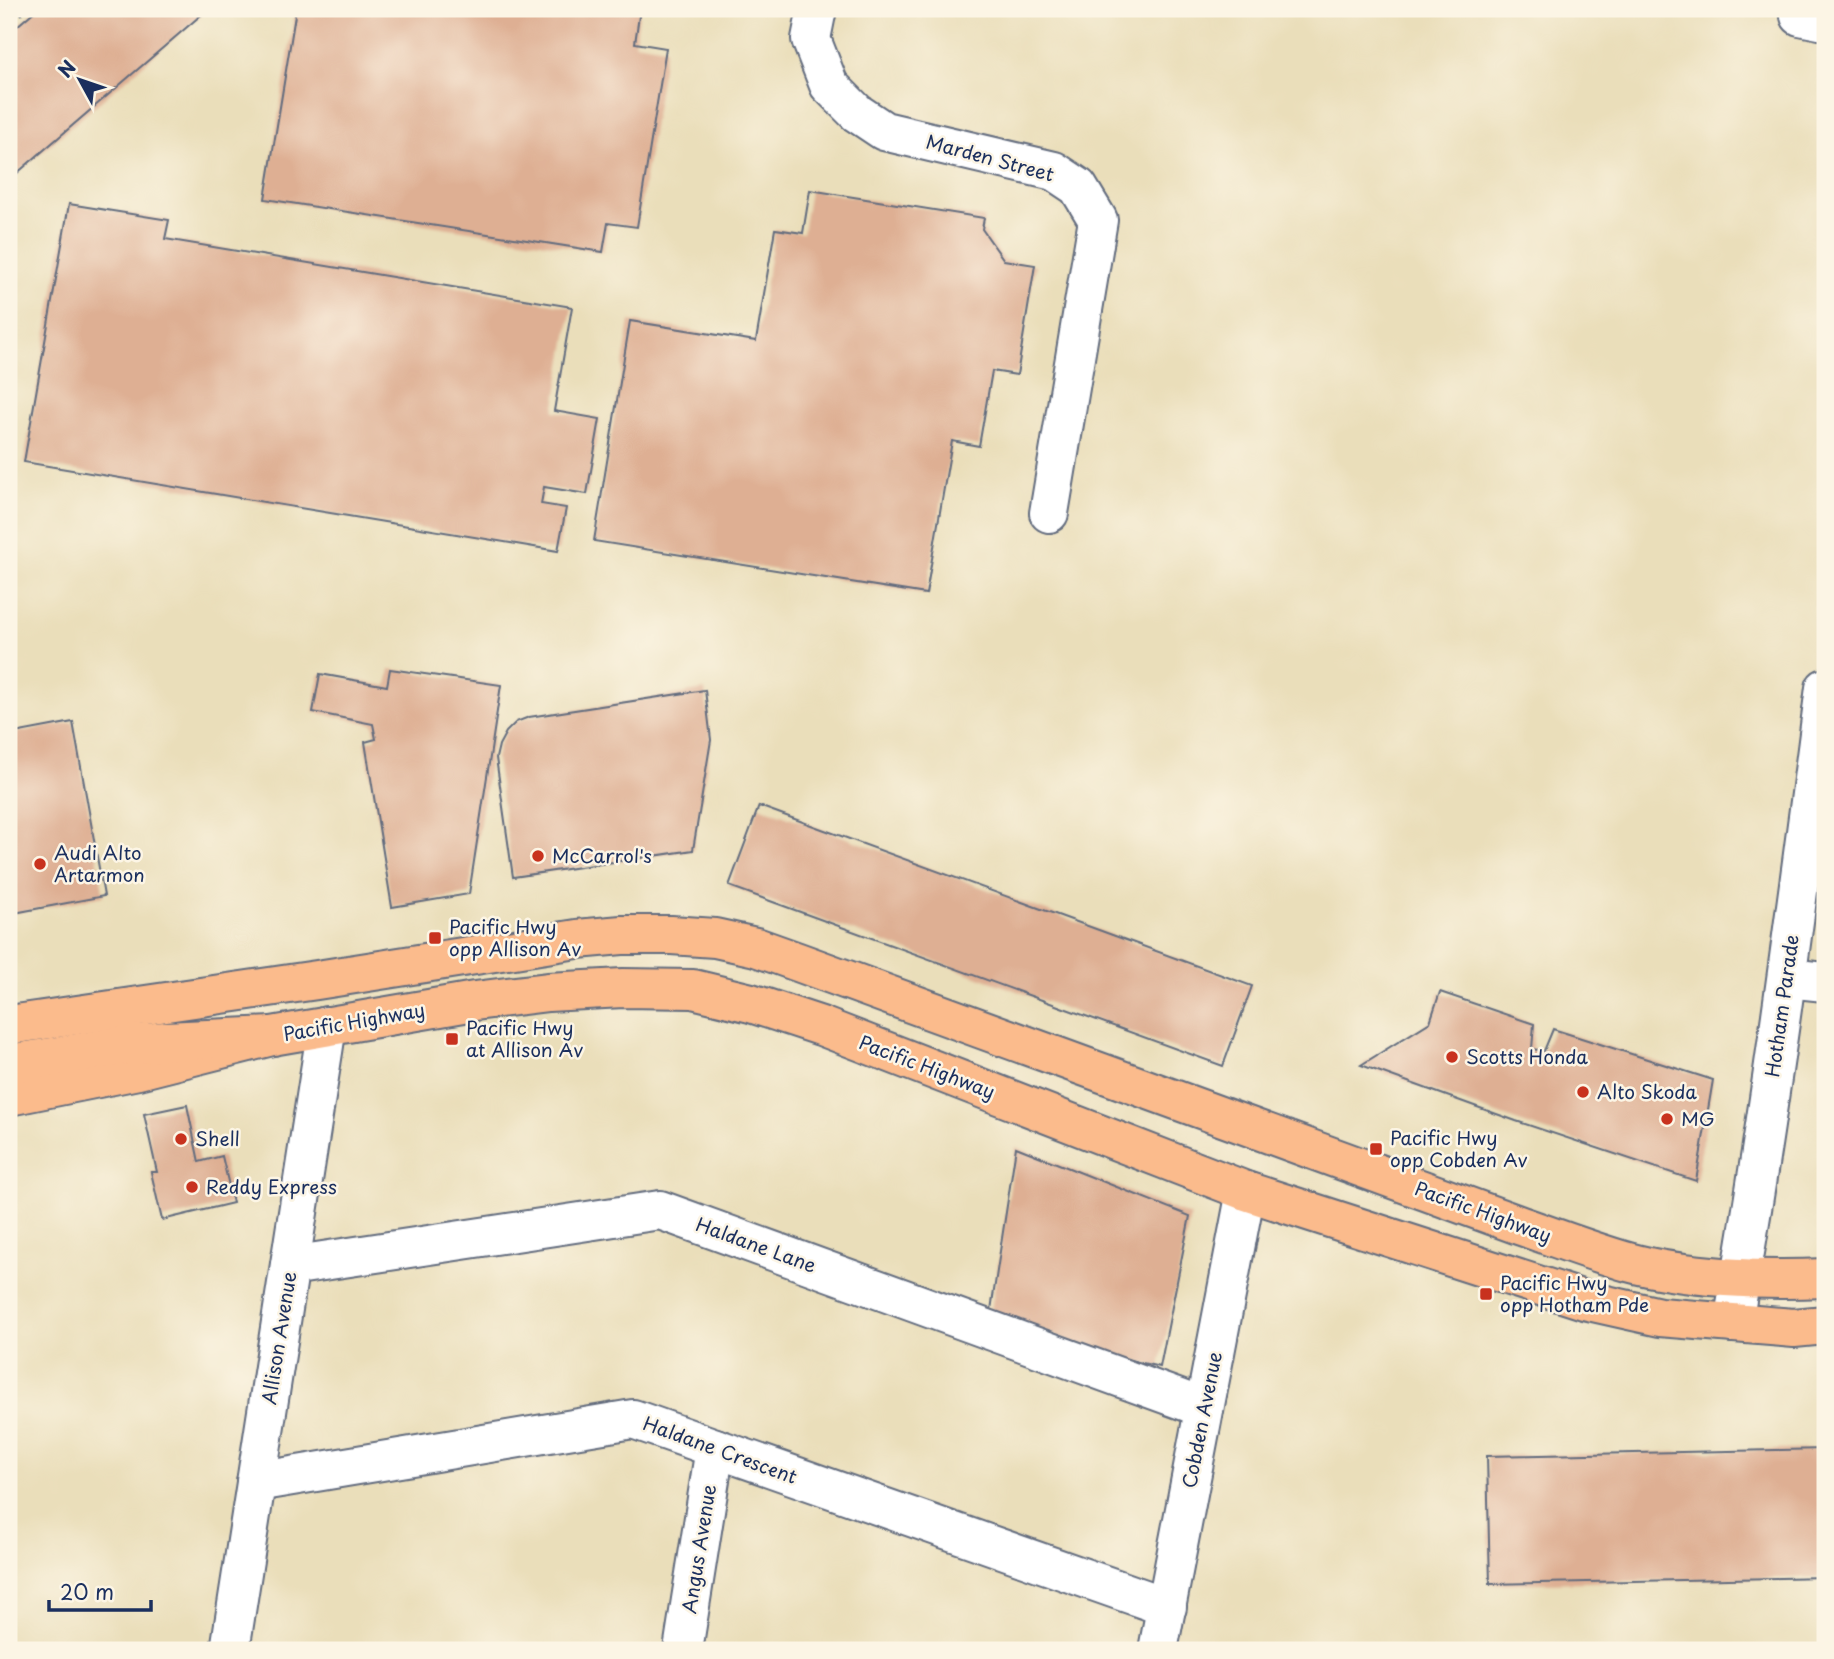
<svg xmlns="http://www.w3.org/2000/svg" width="1834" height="1659" viewBox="0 0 1834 1659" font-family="'Playpen Sans',sans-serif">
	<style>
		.building { fill: #deaf93 }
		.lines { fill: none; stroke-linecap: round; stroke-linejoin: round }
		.minor-casing { stroke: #636c7e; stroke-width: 42 }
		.major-casing { stroke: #636c7e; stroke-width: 42 }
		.highway-casing { stroke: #636c7e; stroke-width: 42 }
		.path { stroke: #636c7e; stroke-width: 4.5; stroke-dasharray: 2 5; stroke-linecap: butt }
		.minor { stroke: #fff; stroke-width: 38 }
		.major { stroke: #fbbb8c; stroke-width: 38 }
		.highway { stroke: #fbbb8c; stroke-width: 38 }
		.poi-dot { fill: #c8321e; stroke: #fcf5e5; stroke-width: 2.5 }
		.labels { text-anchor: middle; stroke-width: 5; stroke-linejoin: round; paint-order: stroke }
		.street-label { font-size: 19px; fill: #1b2f5e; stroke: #fcf5e5 }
		.poi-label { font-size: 19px; fill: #1b2f5e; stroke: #fcf5e5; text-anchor: start }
	</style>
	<rect width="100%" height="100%" fill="#fcf5e5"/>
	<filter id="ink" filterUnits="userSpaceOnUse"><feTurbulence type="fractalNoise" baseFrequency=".0143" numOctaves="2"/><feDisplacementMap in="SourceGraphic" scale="14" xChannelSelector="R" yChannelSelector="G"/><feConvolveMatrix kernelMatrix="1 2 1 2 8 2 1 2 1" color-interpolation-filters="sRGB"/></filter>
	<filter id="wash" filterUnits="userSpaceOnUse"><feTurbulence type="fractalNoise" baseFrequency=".00686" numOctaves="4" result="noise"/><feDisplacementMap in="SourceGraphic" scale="28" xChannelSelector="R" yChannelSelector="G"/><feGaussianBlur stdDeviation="1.57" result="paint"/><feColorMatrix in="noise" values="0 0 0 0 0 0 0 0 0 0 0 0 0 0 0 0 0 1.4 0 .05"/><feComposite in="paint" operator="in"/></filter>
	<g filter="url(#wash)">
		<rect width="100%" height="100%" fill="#eadeba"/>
		<g id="blocks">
			<g class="building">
				<path d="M37,9H208L9,180V33Z"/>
				<path d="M296,9H640L635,43L666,48L637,227L608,223L603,252L265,199Z"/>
				<path d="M810,190L984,218L982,229L1004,260L1035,265L1017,375L992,371L979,446L952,441L926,594L594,541L630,321L756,341L775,229L803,233Z"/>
				<path d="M69,204L169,220L165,239L572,307L554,411L600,419L587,494L544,487L541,504L566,508L558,551L24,462Z"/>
				<path d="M390,669L501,685L469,894L392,907L365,742L376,739L373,724L313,712L320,674L387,686Z"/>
				<path d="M705,690L711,740L693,850L513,877L496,758L499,745L506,732L516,722L529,717Z"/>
				<path d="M73,722L104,896L9,914V734Z"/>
				<path d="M759,806L1252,986L1223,1066L729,886Z"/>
				<path d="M1440,992L1534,1024L1532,1049L1544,1051L1553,1029L1713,1080L1696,1181L1516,1121L1361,1065L1430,1022Z"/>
				<path d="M187,1105L199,1162L222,1156L233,1203L162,1220L151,1172H157L144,1114Z"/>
				<path d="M1016,1147L1190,1216L1160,1367L1095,1352L991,1310Z"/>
				<path d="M1825,1449V1577L1490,1584L1487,1456Z"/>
			</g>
		</g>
	</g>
	<g filter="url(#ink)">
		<use href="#blocks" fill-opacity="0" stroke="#636c7e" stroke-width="2"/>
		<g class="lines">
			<g class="minor-casing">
				<g id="minor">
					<path d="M817,9L811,39L829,85L857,113L884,131L1054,171L1078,187L1098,220L1049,513"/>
					<path d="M1800,16L1825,21"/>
					<path d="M1787,978L1825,982"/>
					<path d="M290,1266L660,1210L1204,1408"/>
					<path d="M1733,1323C1770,1112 1797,900 1825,688"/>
					<path d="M256,1482L633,1419L1167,1607"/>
					<path d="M230,1650L327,1026"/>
					<path d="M683,1650L715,1448"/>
					<path d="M1158,1650L1246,1191"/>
				</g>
			</g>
			<g class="major-casing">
				<g id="major">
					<path d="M9,1025L317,980L577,939L622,935H671L715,938L756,947L798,962L1516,1224C1553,1237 1590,1251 1628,1262C1686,1278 1764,1281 1825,1278"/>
					<path d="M9,1096L138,1070L272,1036L475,1001L548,992L623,988L693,989L751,1003L821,1026L1246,1191L1584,1300L1660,1317L1794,1328L1825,1325"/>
				</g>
			</g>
			<g class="highway-casing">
				<path id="highway" d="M9,1064L127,1045L166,1041L272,1036"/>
			</g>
			<path class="path" d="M9,22L27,9"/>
			<use href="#minor" class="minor"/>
			<use href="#major" class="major"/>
			<use href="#highway" class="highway"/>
		</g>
	</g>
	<g class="poi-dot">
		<circle cx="538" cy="856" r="7"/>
		<circle cx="40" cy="864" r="7"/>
		<rect x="428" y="931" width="14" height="14" rx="3.5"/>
		<rect x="445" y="1032" width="14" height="14" rx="3.5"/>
		<circle cx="1452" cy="1057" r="7"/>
		<circle cx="1583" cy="1092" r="7"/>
		<circle cx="1667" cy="1119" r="7"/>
		<circle cx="181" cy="1139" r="7"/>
		<rect x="1369" y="1142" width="14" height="14" rx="3.5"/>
		<circle cx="192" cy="1187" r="7"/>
		<rect x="1479" y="1287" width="14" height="14" rx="3.5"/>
	</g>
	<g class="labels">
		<g class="street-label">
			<text transform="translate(990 158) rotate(15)" y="7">Marden Street</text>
			<text transform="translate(1782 1006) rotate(-82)" y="7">Hotham Parade</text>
			<text transform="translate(354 1022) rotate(-10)" y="7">Pacific Highway</text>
			<text transform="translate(927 1067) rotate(21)" y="7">Pacific Highway</text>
			<text transform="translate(1483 1212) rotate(20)" y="7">Pacific Highway</text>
			<text transform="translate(756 1245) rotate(20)" y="7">Haldane Lane</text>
			<text transform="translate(279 1338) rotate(-81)" y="7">Allison Avenue</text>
			<text transform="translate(1202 1420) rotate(-79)" y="7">Cobden Avenue</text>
			<text transform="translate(720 1450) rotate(20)" y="7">Haldane Crescent</text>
			<text transform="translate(699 1549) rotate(-81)" y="7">Angus Avenue</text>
		</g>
		<g class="poi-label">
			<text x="54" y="860">Audi Alto<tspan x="54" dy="22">Artarmon</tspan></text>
			<text x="552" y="863">McCarrol's</text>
			<text x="449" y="934">Pacific Hwy<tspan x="449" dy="22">opp Allison Av</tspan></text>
			<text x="466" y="1035">Pacific Hwy<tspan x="466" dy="22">at Allison Av</tspan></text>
			<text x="1466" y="1064">Scotts Honda</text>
			<text x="1597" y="1099">Alto Skoda</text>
			<text x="1681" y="1126">MG</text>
			<text x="1390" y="1145">Pacific Hwy<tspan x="1390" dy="22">opp Cobden Av</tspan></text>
			<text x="195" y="1146">Shell</text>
			<text x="206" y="1194">Reddy Express</text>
			<text x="1500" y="1290">Pacific Hwy<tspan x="1500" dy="22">opp Hotham Pde</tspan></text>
		</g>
	</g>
	<rect width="1834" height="1659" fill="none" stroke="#fcf5e5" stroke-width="35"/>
	<g transform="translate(80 80) rotate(310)" stroke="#fcf5e5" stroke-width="5" paint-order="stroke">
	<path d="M0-5L12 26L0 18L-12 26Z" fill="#1b2f5e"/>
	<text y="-10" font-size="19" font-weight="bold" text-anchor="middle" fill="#1b2f5e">N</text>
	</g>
	<path d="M49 1600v10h102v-10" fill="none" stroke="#1b2f5e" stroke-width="3.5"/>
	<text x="60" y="1600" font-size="21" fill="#1b2f5e" stroke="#fcf5e5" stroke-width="5" paint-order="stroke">20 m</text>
</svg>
